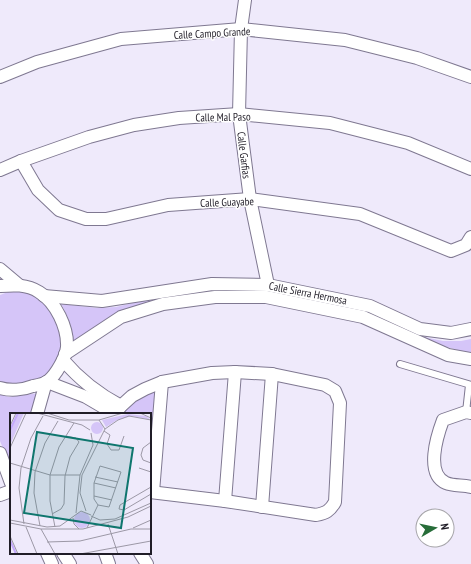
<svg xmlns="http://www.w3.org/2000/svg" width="471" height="564" viewBox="0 0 471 564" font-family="'PT Sans Narrow',sans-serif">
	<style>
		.green { fill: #d5c5f8 }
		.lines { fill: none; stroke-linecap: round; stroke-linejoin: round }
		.service-casing { stroke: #7f7891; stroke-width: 8 }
		.minor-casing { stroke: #7f7891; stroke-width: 14 }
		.service { stroke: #fff; stroke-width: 6 }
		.minor { stroke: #fff; stroke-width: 12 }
		.labels { text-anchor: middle; stroke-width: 3; stroke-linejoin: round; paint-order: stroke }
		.street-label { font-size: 11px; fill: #201d27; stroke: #fff }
		.inset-river { fill: none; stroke: #c5aafc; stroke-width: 2 }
		.inset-road { fill: none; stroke: #9c98a6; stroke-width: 1 }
		.view { fill: #0f766e; fill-opacity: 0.15; stroke: #0f766e; stroke-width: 2 }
		.inset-edge { fill: none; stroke: #201d27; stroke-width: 2 }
	</style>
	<rect width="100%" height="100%" fill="#efeafb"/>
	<g class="green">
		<path d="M266,289L365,311L424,337L443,341H461L471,339V354L260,292L106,320L73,343C72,328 69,317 61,304L97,308L116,307L153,298L215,290Z"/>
		<path d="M21,291L36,295L51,308L63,337L62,354L53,370L39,381L29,385H0V295L8,292Z"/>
		<path d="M162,382L150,492V414H115Z"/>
		<path d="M40,393L33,414H11V468L0,441V394L9,397Z"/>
	</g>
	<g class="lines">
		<g class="service-casing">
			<g id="service">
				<path d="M400,364L471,385"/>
				<path d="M466,412L469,385"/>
			</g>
		</g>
		<g class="minor-casing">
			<g id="minor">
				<path d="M245,0L241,29L239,114L250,199L268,285"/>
				<path d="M0,77L37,62L121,39L241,29L345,40L417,58L471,77"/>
				<path d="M21,161L38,190L59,210L86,219H106L168,205L250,199L360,214L451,251L466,245L471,237"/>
				<path d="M0,170L21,161L89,137L134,125L179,118L239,114L330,123L408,143L471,169"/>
				<path d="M0,269L19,285"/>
				<path d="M0,286C13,285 27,284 39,292C56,302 68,328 67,347C66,357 56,375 48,381C44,384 38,385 33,386C23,390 10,391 0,388"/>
				<path d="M44,296L102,301L212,284L268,285L370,306L420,329L451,333L471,329"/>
				<path d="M65,354L121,317L163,304L215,297H266L363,317L448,355L471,359"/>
				<path d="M63,360C80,380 98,394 121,406"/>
				<path d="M47,382L86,397L115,414"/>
				<path d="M471,413L466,412L443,420C437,436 425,474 446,483C453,486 463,485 471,487"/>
				<path d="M37,414L46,382"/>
				<path d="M115,414L121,406L132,396L145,389L162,382L212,373L235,372L272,374L325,385L335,391L340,403L335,502C330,511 326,513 316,515L225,501L150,492"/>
				<path d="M0,453L11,483"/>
				<path d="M153,492L162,382"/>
				<path d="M0,495L11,491"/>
				<path d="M225,501L235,372"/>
				<path d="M262,507L272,374"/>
				<path d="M47,553L52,564"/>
				<path d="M63,553L70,564"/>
				<path d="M105,553L109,564"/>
				<path d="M140,553L147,564"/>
			</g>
		</g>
		<use href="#service" class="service"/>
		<use href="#minor" class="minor"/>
	</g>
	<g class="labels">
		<g class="street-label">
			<text transform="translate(212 33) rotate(-3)" y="4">Calle Campo Grande</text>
			<text transform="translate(223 117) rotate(-1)" y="4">Calle Mal Paso</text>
			<text transform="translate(244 155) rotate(83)" y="4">Calle Garfias</text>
			<text transform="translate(227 202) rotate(-2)" y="4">Calle Guayabe</text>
			<text transform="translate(308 293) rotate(11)" y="4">Calle Sierra Hermosa</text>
		</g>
	</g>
	<g transform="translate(10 413)">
		<rect width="141" height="141" fill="#efeafb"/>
		<path d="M7,0H14L0,32V17ZM118,1L136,3L141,7L122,3L107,7L96,14L92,7ZM81 15a6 6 0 1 1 12 0a6 6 0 1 1-12 0ZM64 107a8 8 0 1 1 16 0a8 8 0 1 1-16 0Z" fill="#d5c5f8"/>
		<path class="inset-river" d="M0,17L8,0M0,127L6,141"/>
		<path class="inset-road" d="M27,0L72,12L80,17M37,0L59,7H89L95,16M130,0L141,5M89,7L113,0M0,13L6,0M94,18L100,22L97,31L101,37H109L114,23M141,29L133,35L131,42L133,47L141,50M0,35L16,0M0,50L40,62H70M90,53L111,59L99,94L88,92L84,86V70ZM129,55L141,59M85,64L108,69M84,70L106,75M141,74L110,92L109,96L114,97L141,81M84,83L102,87M76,98L70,80L72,62L95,16L108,7L119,3L141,7M66,100L70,62L83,32L81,20M42,101L51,96L54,91L55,63L60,44L69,29L66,25L56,23M81,103L90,107L105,106L141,90M63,105L64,111L69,116M0,107L37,114L50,113L71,98L81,102M0,110L31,116H73L118,104L141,93M14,111L9,75L11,55L21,25L33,3M98,111L108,141M30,113L24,80L25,59L35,30L48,8M16,114L27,141M45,114L40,88V62L49,34L64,10M77,115L88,92M123,115L141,107M31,116L45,141M0,123L8,141M37,129L70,128L121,116H141M70,141L141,128"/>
		<path class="view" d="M27,19L123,35L111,115L14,100Z"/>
		<rect width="141" height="141" class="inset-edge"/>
	</g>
	<g transform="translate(435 528) rotate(81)"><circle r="19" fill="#ffffff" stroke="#a6a5a9"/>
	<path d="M0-3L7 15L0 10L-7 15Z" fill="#276d39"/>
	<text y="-6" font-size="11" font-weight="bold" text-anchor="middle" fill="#201d27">N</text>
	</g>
</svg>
